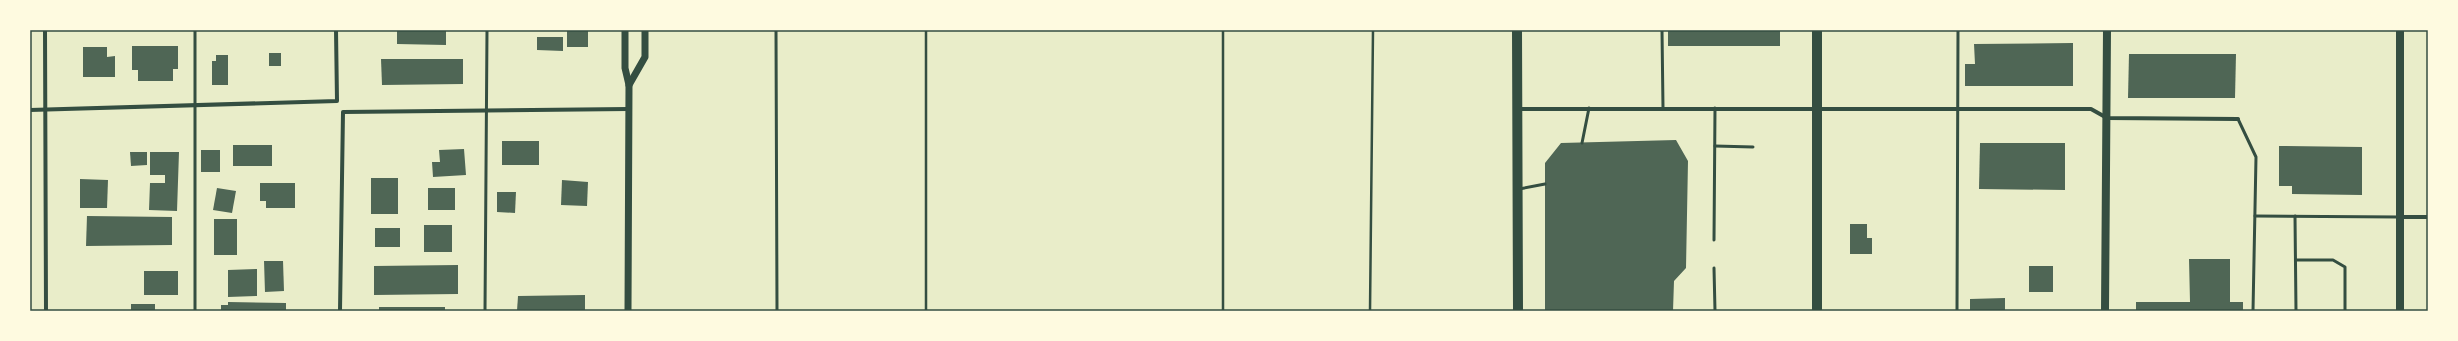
<svg xmlns="http://www.w3.org/2000/svg" width="2458" height="341" viewBox="0 0 2458 341" font-family="'Nunito Sans',sans-serif">
	<style>
		.building { fill: #4f6655 }
		.lines { fill: none; stroke-linecap: round; stroke-linejoin: round }
		.path { stroke: #344e41; stroke-width: 2.5 }
		.service { stroke: #344e41; stroke-width: 3 }
		.minor { stroke: #344e41; stroke-width: 4 }
		.tertiary { stroke: #344e41; stroke-width: 7 }
		.secondary { stroke: #344e41; stroke-width: 8 }
		.primary { stroke: #344e41; stroke-width: 10 }
		.neatline { fill: none; stroke: #344e41; stroke-width: 1.5 }
	</style>
	<rect width="100%" height="100%" fill="#e9edc9"/>
	<g class="building">
		<path d="M397,30H446V45L397,44Z"/>
		<rect x="567" y="30" width="21" height="17"/>
		<rect x="1668" y="30" width="112" height="16"/>
		<path d="M537,37H563V51L537,50Z"/>
		<path d="M2073,43V86H1965V64H1975L1974,44Z"/>
		<path d="M132,46H178V69H173V81H138V70H132Z"/>
		<path d="M83,47H107V57L115,56V77H83Z"/>
		<rect x="269" y="53" width="12" height="13"/>
		<path d="M2129,54H2236L2235,98H2128Z"/>
		<path d="M216,55H228V85H212V61H216Z"/>
		<path d="M381,59H463V84L382,85Z"/>
		<path d="M1676,140L1688,161L1686,268L1674,281L1673,311H1545V163L1561,143Z"/>
		<rect x="502" y="141" width="37" height="24"/>
		<path d="M1980,143H2065V190L1979,189Z"/>
		<rect x="233" y="145" width="39" height="21"/>
		<path d="M2279,146L2362,147V195L2292,194V186H2279Z"/>
		<path d="M464,149L466,175L433,177L432,162H440L439,150Z"/>
		<rect x="201" y="150" width="19" height="22"/>
		<path d="M130,152H147V165L131,166Z"/>
		<path d="M150,152H179L177,211L149,210L150,183H165V175H150Z"/>
		<rect x="371" y="178" width="27" height="36"/>
		<path d="M80,179L108,180L107,208H80Z"/>
		<path d="M562,180L588,182L587,206L561,205Z"/>
		<path d="M260,183H295V208H266V201H260Z"/>
		<path d="M217,188L236,191L232,213L213,210Z"/>
		<rect x="428" y="188" width="27" height="22"/>
		<path d="M497,192H516L515,213L497,212Z"/>
		<path d="M87,216L172,217V245L86,246Z"/>
		<rect x="214" y="219" width="23" height="36"/>
		<path d="M1850,224H1867V238H1872V254H1850Z"/>
		<rect x="424" y="225" width="28" height="27"/>
		<rect x="375" y="228" width="25" height="19"/>
		<path d="M2189,259H2230V302H2243V311H2136V302H2190Z"/>
		<path d="M264,261H283L284,291L265,292Z"/>
		<path d="M458,265V294L374,295V266Z"/>
		<rect x="2029" y="266" width="24" height="26"/>
		<path d="M257,269V296L228,297V270Z"/>
		<rect x="144" y="271" width="34" height="24"/>
		<path d="M585,295V311H517L518,296Z"/>
		<path d="M2005,298V311H1970V299Z"/>
		<path d="M228,302L286,303V311H221V305H228Z"/>
		<rect x="131" y="304" width="24" height="7"/>
		<rect x="379" y="307" width="66" height="4"/>
	</g>
	<g class="lines">
		<g class="path">
			<path d="M926,30V311"/>
			<path d="M1223,311V30"/>
			<path d="M1370,311L1373,30"/>
		</g>
		<g class="service">
			<path d="M195,30V311"/>
			<path d="M776,30L777,311"/>
			<path d="M1662,30L1663,108"/>
			<path d="M2238,119L2256,157L2253,311"/>
			<path d="M1582,143L1589,108"/>
			<path d="M1715,146L1753,147"/>
			<path d="M1519,189L1545,184"/>
			<path d="M2255,216L2399,217"/>
			<path d="M2295,216L2296,311"/>
			<path d="M1714,240L1715,108"/>
			<path d="M2296,260H2333L2345,267V311"/>
			<path d="M1714,268L1715,311"/>
			<path d="M485,311L487,30"/>
			<path d="M1957,311L1958,30"/>
		</g>
		<g class="minor">
			<path d="M45,30L46,311"/>
			<path d="M1518,109H2091L2107,118L2238,119"/>
			<path d="M30,110L337,101L336,30"/>
			<path d="M2401,217H2428"/>
			<path d="M340,311L343,112L628,109"/>
		</g>
		<g class="tertiary">
			<path d="M625,30V68L629,85L628,311"/>
			<path d="M629,85L645,57V30"/>
		</g>
		<g class="secondary">
			<path d="M2105,311L2107,30"/>
			<path d="M2400,311V30"/>
		</g>
		<g class="primary">
			<path d="M1517,30L1518,311"/>
			<path d="M1817,311V30"/>
		</g>
	</g>
	<rect width="2458" height="341" fill="none" stroke="#fefae0" stroke-width="62"/>
	<rect x="31" y="31" width="2396" height="279" class="neatline"/>
</svg>
